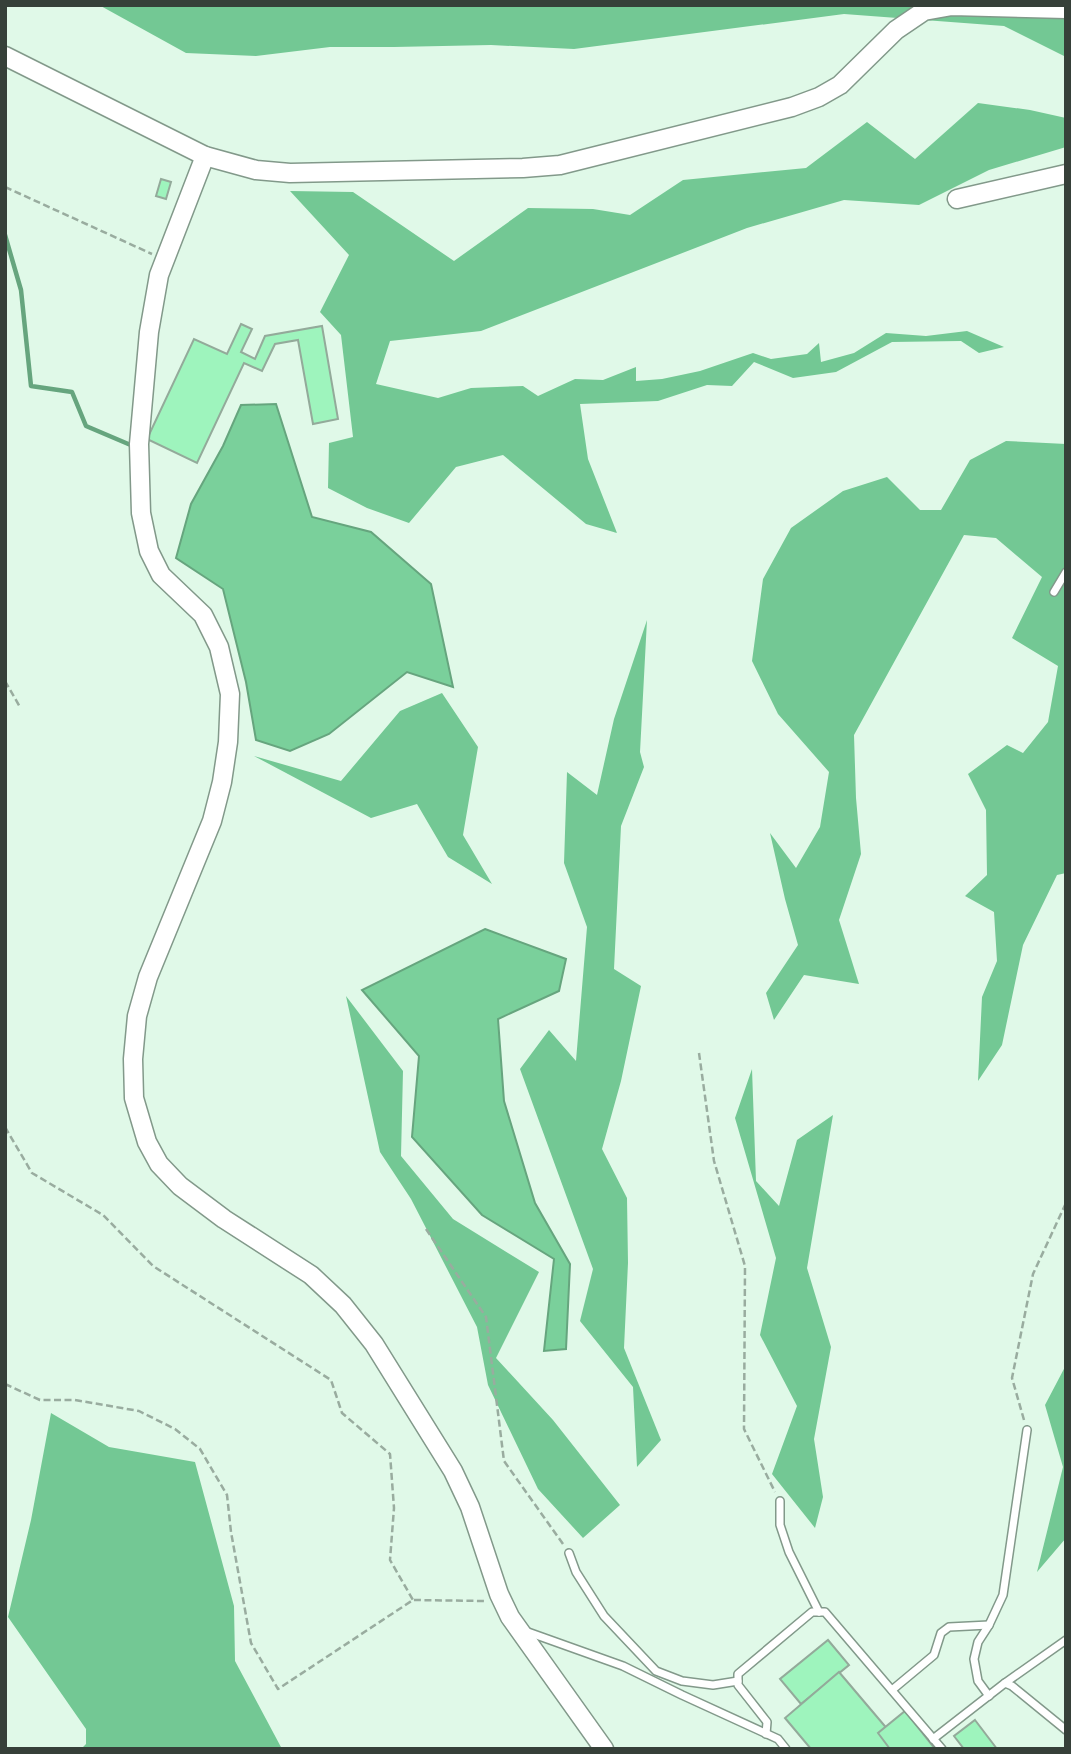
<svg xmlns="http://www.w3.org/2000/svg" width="1071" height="1754" viewBox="0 0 1071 1754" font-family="'Sofia Sans Condensed',sans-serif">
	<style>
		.forest { fill: #73c894 }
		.water { fill: #7ad09b; stroke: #66a57e; stroke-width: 2 }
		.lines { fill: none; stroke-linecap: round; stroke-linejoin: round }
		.stream { stroke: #66a57e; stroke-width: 4.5 }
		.building { fill: #9ef4bd; stroke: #93aa9a; stroke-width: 2 }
		.service-casing { stroke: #82998a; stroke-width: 10 }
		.tertiary-casing { stroke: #82998a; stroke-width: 21 }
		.path { stroke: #99ac9f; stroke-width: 2.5; stroke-dasharray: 7 3.5; stroke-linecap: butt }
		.service { stroke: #fff; stroke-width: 7 }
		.tertiary { stroke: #fff; stroke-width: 18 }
	</style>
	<rect width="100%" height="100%" fill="#e0f9e8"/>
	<g class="forest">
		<path d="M99,5H1066V57L1004,26L844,14L574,49L491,45L394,47H330L256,56L186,53Z"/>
		<path d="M978,103L1030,110L1066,118V147L989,170L919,205L844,200L747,228L481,331L390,341L376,384L438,398L471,388L523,386L538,396L575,379L603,380L636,367V381L662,379L700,371L753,353L771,359L807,354L819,343L821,362L854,353L886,333L926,336L967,331L1004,347L979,353L961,341L892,342L836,372L793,378L754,362L732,386L707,385L658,401L580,404L588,459L617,533L586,524L503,455L456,467L409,523L367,508L328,488L329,443L353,437L341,335L320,312L349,255L290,191L353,192L454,261L528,208L593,209L630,215L683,180L806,168L867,122L915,159Z"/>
		<path d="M1006,441L1066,444V873L1057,875L1023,945L1002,1045L978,1081L982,997L997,961L994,912L965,896L987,875L986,810L968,774L1007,745L1023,753L1048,722L1058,666L1012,638L1042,577L996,538L964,535L854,735L856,798L861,854L839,920L859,984L804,975L774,1020L766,993L798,945L785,899L770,833L796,868L820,827L829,772L778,714L752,661L763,579L791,528L843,491L887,477L920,510H941L970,460Z"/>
		<path d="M647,620L640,752L644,767L621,826L614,969L641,986L621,1081L602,1149L627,1198L628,1263L624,1348L661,1440L637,1467L633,1387L580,1321L593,1269L520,1069L549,1030L576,1061L587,927L564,863L567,772L597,795L614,719Z"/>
		<path d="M442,693L478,747L463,835L492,884L448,857L417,804L371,818L254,756L341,781L400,711Z"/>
		<path d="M346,996L403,1071L401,1156L453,1219L539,1272L496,1358L553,1420L620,1505L583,1538L538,1489L488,1385L477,1327L411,1199L380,1152Z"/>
		<path d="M752,1069L756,1181L779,1206L797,1140L833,1115L807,1268L831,1347L814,1439L823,1497L815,1528L772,1474L797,1406L760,1335L776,1258L735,1118Z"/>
		<path d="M1066,1365V1538L1037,1572L1063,1467L1045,1405Z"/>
		<path d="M51,1413L109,1447L195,1462L234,1606L235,1661L282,1749H81L86,1744V1729L8,1617L31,1520Z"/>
	</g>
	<g class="water">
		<path d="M276,404L312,517L371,532L431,584L453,687L407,672L329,734L290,751L256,740L246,682L223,589L176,558L191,504L223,446L241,405Z"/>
		<path d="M485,929L566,959L559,991L498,1019L504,1101L535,1203L570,1264L566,1349L544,1351L554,1259L482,1215L412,1137L419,1056L362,990Z"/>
	</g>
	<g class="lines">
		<path class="stream" d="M5,235L21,290L31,386L72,392L86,426L133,446"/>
	</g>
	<g class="building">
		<path d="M161,179L171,182L166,199L156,196Z"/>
		<path d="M241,324L252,329L241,352L255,359L265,336L322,326L338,419L313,424L298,340L275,344L262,371L244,363L197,463L147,439L194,339L227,354Z"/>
		<path d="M828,1640L849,1665L801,1704L780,1679Z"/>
		<path d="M839,1672L900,1744L894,1749H811L785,1718Z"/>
		<path d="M905,1711L935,1749H890L878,1733Z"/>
		<path d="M975,1720L997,1749H964L954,1736Z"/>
	</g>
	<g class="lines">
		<g class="service-casing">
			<g id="service">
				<path d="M1054,592L1066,572"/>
				<path d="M780,1501V1525L789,1552L819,1612"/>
				<path d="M569,1553L576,1572L604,1616L656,1671L682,1681L713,1685L738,1681"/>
				<path d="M525,1631L623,1666L682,1695L778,1739L786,1749"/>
				<path d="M1005,1683L1066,1640"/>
				<path d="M892,1690L934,1655L941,1633L949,1627L989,1625"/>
				<path d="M989,1696L978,1681L974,1659L978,1642L989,1625L1003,1595L1027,1430"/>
				<path d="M766,1734L767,1722L738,1685V1674L812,1612H825L942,1749"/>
				<path d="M933,1739L1005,1683L1012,1686L1066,1730"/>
			</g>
		</g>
		<g class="tertiary-casing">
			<g id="tertiary">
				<path d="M5,56L205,156L256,170L290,173L523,168L560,165L792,107L819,97L840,85L896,30L924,11L952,6L1066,9"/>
				<path d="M205,156L159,275L149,332L139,444L141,513L149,551L161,575L203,615L219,647L230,694L228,742L222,782L212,821L148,977L137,1016L133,1059L134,1098L147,1142L159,1164L180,1186L224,1219L311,1275L343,1305L374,1344L453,1471L470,1507L499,1594L510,1617L604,1749"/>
				<path d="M957,199L1066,174"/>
			</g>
		</g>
		<g class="path">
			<path d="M5,187L152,254"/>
			<path d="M5,681L20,707"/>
			<path d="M699,1053L714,1161L745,1266L744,1429L775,1492"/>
			<path d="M5,1127L32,1173L103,1215L153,1266L331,1380L342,1413L390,1454L394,1508L390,1560L413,1600"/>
			<path d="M426,1229L486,1317L504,1461L563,1544"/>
			<path d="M5,1384L40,1400H75L139,1411L175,1429L200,1449L227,1495L231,1532L251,1643L278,1689L413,1600L485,1601"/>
			<path d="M1024,1420L1012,1378L1033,1274L1066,1203"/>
		</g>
		<use href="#service" class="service"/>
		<use href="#tertiary" class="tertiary"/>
	</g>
	<rect width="1071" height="1754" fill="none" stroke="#364039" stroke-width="14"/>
</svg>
